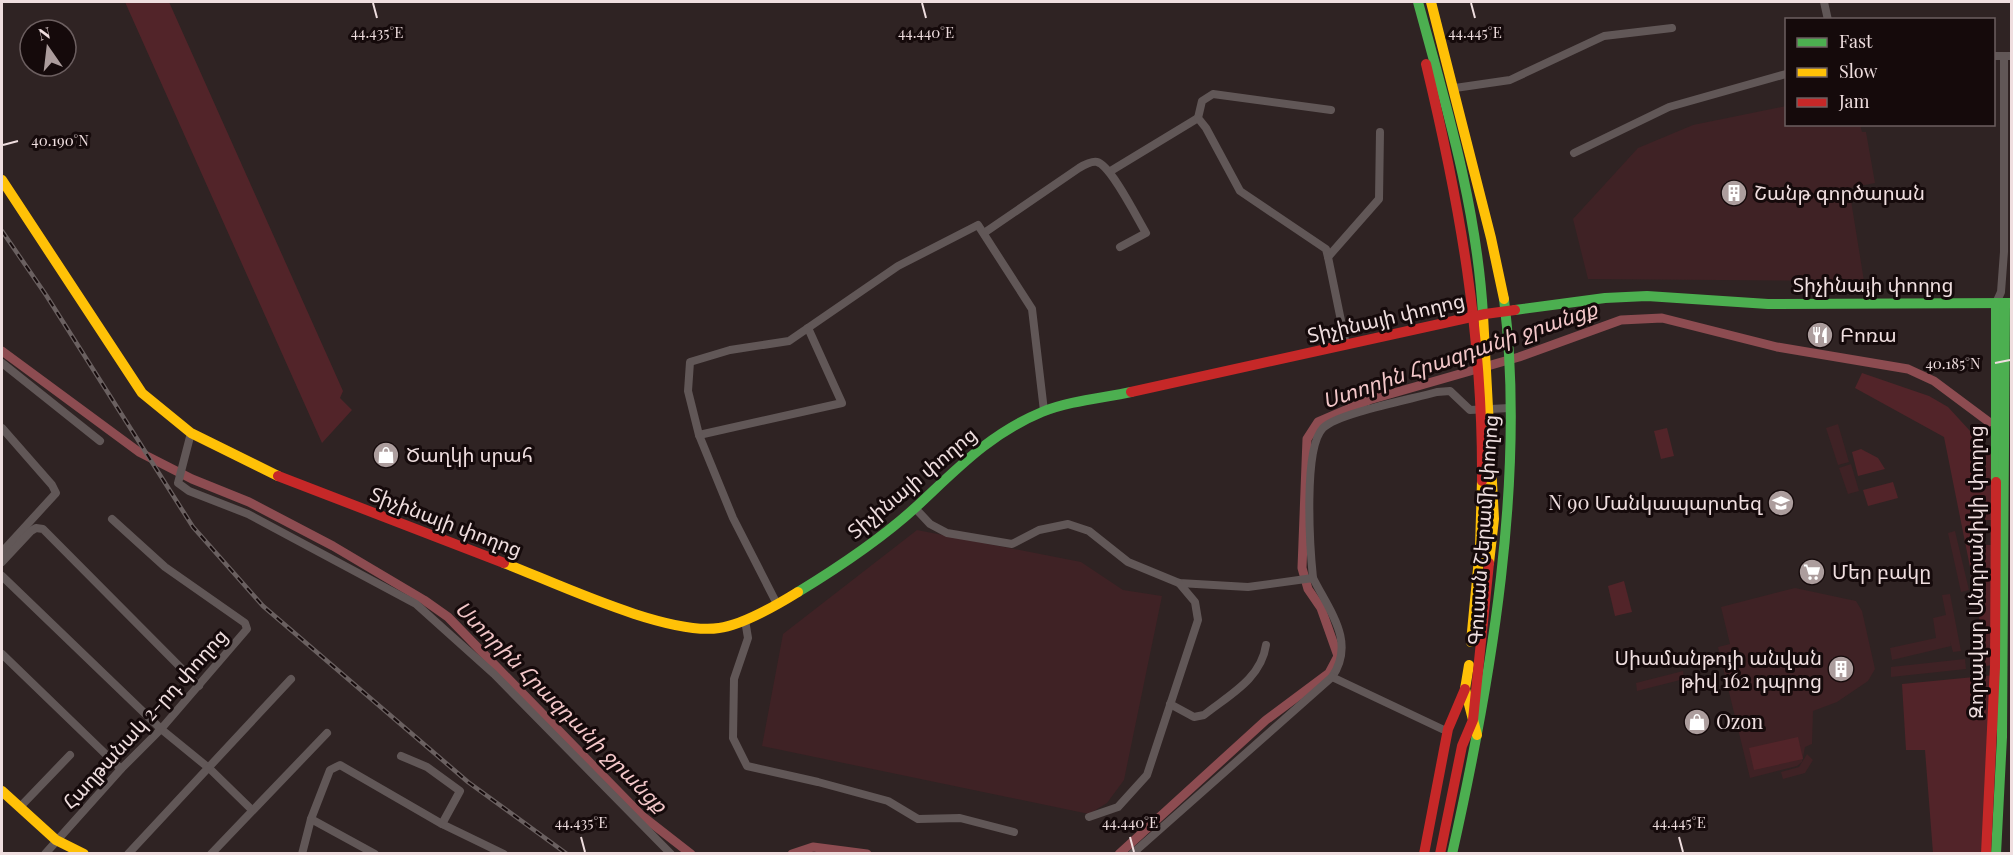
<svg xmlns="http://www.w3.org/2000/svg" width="2013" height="855" viewBox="0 0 2013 855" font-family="'Playfair Display','Noto Sans Armenian',serif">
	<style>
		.built { fill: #3f2225 }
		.green { fill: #522429 }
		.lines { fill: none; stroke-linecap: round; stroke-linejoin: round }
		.canal { stroke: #8d4c51; stroke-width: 9 }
		.street { stroke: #615757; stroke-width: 8 }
		.fast { stroke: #4caf50; stroke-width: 10 }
		.slow { stroke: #ffc107; stroke-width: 10 }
		.jam { stroke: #c62828; stroke-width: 10 }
		.rail-casing { stroke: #6a6060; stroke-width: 4.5 }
		.rail { stroke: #150a0b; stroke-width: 2; stroke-dasharray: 7; stroke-linecap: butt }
		.ticks { fill: none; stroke: #efdedf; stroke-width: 2 }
		.labels { text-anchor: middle; stroke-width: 6; stroke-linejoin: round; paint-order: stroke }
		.poi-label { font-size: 20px; fill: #efdedf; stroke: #150a0b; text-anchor: start }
		.street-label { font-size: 20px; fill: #efdedf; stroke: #150a0b }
		.water-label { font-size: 21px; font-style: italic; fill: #f3c7c9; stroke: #150a0b }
		.ticks-label { font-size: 15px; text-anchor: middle; fill: #efdedf; stroke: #150a0b; stroke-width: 6; stroke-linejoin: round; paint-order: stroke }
	</style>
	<rect width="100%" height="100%" fill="#2f2323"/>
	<g class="built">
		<path d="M1786,106V124L1860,125L1862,132H1866L1875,183L1849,188L1864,281L1588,279L1573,219L1638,148L1693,125Z"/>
		<path d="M1838,424L1849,462L1838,465L1826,428Z"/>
		<path d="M1851,464L1859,491L1848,494L1839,468Z"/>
		<path d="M917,530L1081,562L1123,590L1162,596L1124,780L1107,803L1089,814L762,746L783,634Z"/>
		<path d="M1955,531L1969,590L1961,592L1948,533Z"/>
		<path d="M1795,588L1856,601L1862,611L1875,669L1868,681L1837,702L1813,711L1812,744L1805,747L1802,762L1797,766L1750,778L1718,647L1730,644L1721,607Z"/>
		<path d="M1950,594L1961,651L1953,652L1950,641L1951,646L1892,660L1890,648L1936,638L1933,618L1946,615L1942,595Z"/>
		<path d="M1965,659L1966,669L1891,677V667Z"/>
		<path d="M1683,671L1684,679L1637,691L1636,683Z"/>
		<path d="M1807,754L1813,760L1805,773L1783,779L1781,772L1799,767Z"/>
	</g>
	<g class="green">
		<path d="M125,2H169L343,391L340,398L352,410L322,443Z"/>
		<path d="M1862,373L1929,396L1948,407L1993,456L1997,520H1977V545H1997V665L1984,666V647L1974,587L1944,437L1855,388Z"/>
		<path d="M1667,428L1674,456L1661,459L1654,431Z"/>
		<path d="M1861,449L1878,458L1885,469L1858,476L1852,452Z"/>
		<path d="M1893,482L1898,498L1868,506L1863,490Z"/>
		<path d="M1624,581L1632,612L1615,616L1608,586Z"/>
		<path d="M1995,675L1982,853H1933L1925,750H1906L1902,684Z"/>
		<path d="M1798,737L1803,759L1754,770L1749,748Z"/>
	</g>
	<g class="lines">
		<g class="canal">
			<path d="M2,351L139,452L192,479L249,502L333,546L424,600L448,617L641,815L691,854"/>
			<path d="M792,854L813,847L867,854"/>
			<path d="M1119,854L1266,720L1329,673L1338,656L1321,608L1308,589L1302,568L1307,439L1318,422L1369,400L1519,357L1621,320L1662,318L1777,347L1908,369L1934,381L1989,422"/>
		</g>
		<g class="street">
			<path d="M1824,2L1828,20"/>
			<path d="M1994,56H2012"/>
			<path d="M1455,88L1510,80L1604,36L1672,28"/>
			<path d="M1574,153L1669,107L1786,74"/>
			<path d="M1109,172L1198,118"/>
			<path d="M984,233L1079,168C1084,165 1091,161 1097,162C1111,165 1138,220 1146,233L1120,247"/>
			<path d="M1328,257L1326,249L1240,191L1206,128L1198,118L1202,101L1213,94L1331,110"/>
			<path d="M1996,303L2001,292L2004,252V56"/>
			<path d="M1346,345L1328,257L1379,199L1380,132"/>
			<path d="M2,363L100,441"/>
			<path d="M2,428L52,485L56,493L2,552"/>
			<path d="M191,433L178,483L189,491L248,514L416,604L494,674L671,854"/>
			<path d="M699,435L842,403L808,328"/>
			<path d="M915,508L930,524L947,533L1012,544L1039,530L1068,524L1089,531L1128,562L1179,583L1248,587L1313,578C1330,612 1356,642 1332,677L1132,854"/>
			<path d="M2,562L31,531L36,528L43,529L199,686"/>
			<path d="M2,576L161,729L210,769L252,810"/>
			<path d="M1313,578C1310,549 1303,448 1323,428C1338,413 1413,399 1437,392L1450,391L1470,410L1510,408"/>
			<path d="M777,604L733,518L699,435L688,391L690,362L730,350L789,341L898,266L978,225L1032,309L1044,411"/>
			<path d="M745,620L748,638L734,679L733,738L747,766L818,782L888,801L918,819L960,818L1014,832"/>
			<path d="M2,654L121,769"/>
			<path d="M1332,677L1442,729"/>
			<path d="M1170,704L1194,717L1204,715C1229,695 1261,679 1266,645"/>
			<path d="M401,756L427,767L460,791L442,824"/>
			<path d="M20,807L70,755"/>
			<path d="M1089,817L1118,807L1147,775L1198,620L1195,602L1179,583"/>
			<path d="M311,819L375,854"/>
			<path d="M45,854L121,769L161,729L247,629L245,623L165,567L112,519"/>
			<path d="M128,854L291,679"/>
			<path d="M211,854L327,733"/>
			<path d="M302,854L311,819L330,770L340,765L442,824L504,854"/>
		</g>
		<g class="fast">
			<path d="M1418,2C1446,105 1477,208 1483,315"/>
			<path d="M1515,310L1605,298L1647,296L1768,304L2012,303"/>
			<path d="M1996,482V303"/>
			<path d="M798,592C839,567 881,539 916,507C957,469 989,434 1042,412C1069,401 1103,398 1131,392"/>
			<path d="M1452,854C1491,681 1526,476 1504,299"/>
			<path d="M1996,854L2002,737L2005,303"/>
		</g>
		<g class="slow">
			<path d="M1431,2L1491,238L1504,299"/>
			<path d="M2,180L142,393L191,433L278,476"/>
			<path d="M1483,315L1494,519L1489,563"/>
			<path d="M504,563C556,583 667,636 719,628C743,625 777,605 798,592"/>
			<path d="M1471,642L1480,548L1482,481"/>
			<path d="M1469,665L1465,689L1477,735"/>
			<path d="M2,791L56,840L84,854"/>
		</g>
		<g class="jam">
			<path d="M1426,64C1460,205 1483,335 1482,481"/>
			<path d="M1131,392L1485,314L1515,310"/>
			<path d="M278,476L504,563"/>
			<path d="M1424,854L1448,729L1465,689"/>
			<path d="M1440,854L1462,746L1473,720L1489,563"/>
			<path d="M1986,854L1995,667L1996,482"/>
		</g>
		<g class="rail-casing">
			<path id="rail" d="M2,231L46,295L193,527L263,606L468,782L567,854"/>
		</g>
		<use href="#rail" class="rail"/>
	</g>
	<path class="ticks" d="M373,3L377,18M922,3L926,18M1471,3L1475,18M3,145L18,141M1995,363L2010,360M581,837L585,852M1130,837L1134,852M1679,837L1683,852"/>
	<defs>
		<g id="building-disc" transform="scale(1.35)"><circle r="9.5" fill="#ac9d9d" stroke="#150a0b"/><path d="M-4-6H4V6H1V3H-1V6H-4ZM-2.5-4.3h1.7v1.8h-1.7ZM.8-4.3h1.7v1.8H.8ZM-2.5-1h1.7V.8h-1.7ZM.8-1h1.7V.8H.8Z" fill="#fff"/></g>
		<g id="restaurant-disc" transform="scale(1.35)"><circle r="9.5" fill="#ac9d9d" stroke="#150a0b"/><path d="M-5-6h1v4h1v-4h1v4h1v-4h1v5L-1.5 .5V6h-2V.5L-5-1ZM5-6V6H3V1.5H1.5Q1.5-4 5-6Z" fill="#fff"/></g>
		<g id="shop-disc" transform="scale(1.35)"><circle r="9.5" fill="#ac9d9d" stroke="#150a0b"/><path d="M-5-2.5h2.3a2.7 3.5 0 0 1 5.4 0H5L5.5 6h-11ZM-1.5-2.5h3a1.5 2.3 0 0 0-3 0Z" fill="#fff"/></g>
		<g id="school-disc" transform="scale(1.35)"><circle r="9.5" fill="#ac9d9d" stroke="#150a0b"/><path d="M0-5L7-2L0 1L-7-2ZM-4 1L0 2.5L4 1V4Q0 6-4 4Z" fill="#fff"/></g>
		<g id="supermarket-disc" transform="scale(1.35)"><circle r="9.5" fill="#ac9d9d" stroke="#150a0b"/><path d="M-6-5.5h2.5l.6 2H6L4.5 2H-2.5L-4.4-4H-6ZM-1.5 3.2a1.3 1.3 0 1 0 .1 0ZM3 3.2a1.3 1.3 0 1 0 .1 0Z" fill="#fff"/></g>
	</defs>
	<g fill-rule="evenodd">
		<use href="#building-disc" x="1734" y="193"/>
		<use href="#restaurant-disc" x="1820" y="335"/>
		<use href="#shop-disc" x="386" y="455"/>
		<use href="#school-disc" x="1781" y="503"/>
		<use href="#supermarket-disc" x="1812" y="572"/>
		<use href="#building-disc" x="1841" y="669"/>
		<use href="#shop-disc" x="1697" y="722"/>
	</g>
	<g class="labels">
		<g class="poi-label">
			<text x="1754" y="200">Շանթ գործարան</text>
			<text x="1840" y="342">Բոռա</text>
			<text x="406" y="462">Ծաղկի սրահ</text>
			<text x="1762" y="510" text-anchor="end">N 90 Մանկապարտեզ</text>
			<text x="1832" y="579">Մեր բակը</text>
			<text x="1822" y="665" text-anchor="end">Սիամանթոյի անվան<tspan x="1822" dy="23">թիվ 162 դպրոց</tspan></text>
			<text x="1716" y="729">Ozon</text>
		</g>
		<g class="street-label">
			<text x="1873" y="292">Տիչինայի փողոց</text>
			<text transform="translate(1386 318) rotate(-13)" y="7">Տիչինայի փողոց</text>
			<text transform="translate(912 483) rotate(-40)" y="7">Տիչինայի փողոց</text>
			<text transform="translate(446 522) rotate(21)" y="7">Տիչինայի փողոց</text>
			<text transform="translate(1483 530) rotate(-86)" y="7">Գուսան Շերամի փողոց</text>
			<text transform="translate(1976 572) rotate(-90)" y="7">Զորավար Անդրանիկի փողոց</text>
			<text transform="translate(145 719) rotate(-48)" y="7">Հաղթանակ 2-րդ փողոց</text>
		</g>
		<g class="water-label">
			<text transform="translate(1460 355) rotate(-19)" y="7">Ստորին Հրազդանի ջրանցք</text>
			<text transform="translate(561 707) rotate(45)" y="7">Ստորին Հրազդանի ջրանցք</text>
		</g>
	</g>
	<g class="ticks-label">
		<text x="926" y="38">44.440°E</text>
		<text x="1475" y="38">44.445°E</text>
		<text x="377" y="38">44.435°E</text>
		<text x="60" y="146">40.190°N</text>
		<text x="1953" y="369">40.185°N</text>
		<text x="581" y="828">44.435°E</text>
		<text x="1130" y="828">44.440°E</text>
		<text x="1679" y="828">44.445°E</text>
	</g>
	<rect width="2013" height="855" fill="none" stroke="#efdedf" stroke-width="6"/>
	<rect x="1785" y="18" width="210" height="108" fill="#150a0b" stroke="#6c5f60" stroke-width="1.5"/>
	<rect x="1797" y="38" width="30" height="9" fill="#4caf50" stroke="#6c5f60" stroke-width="1.5"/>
	<text x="1839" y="48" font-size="18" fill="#efdedf">Fast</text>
	<rect x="1797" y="68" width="30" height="9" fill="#ffc107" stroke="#6c5f60" stroke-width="1.5"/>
	<text x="1839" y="78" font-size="18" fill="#efdedf">Slow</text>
	<rect x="1797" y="98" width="30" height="9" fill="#c62828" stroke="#6c5f60" stroke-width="1.5"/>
	<text x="1839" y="108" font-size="18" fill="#efdedf">Jam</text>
	<g transform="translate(48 48) rotate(346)"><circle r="28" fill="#150a0b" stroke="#6c5f60" stroke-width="1.5"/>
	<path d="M0-4.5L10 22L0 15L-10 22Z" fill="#ac9d9d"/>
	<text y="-9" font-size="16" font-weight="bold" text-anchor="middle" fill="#efdedf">N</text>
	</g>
</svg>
